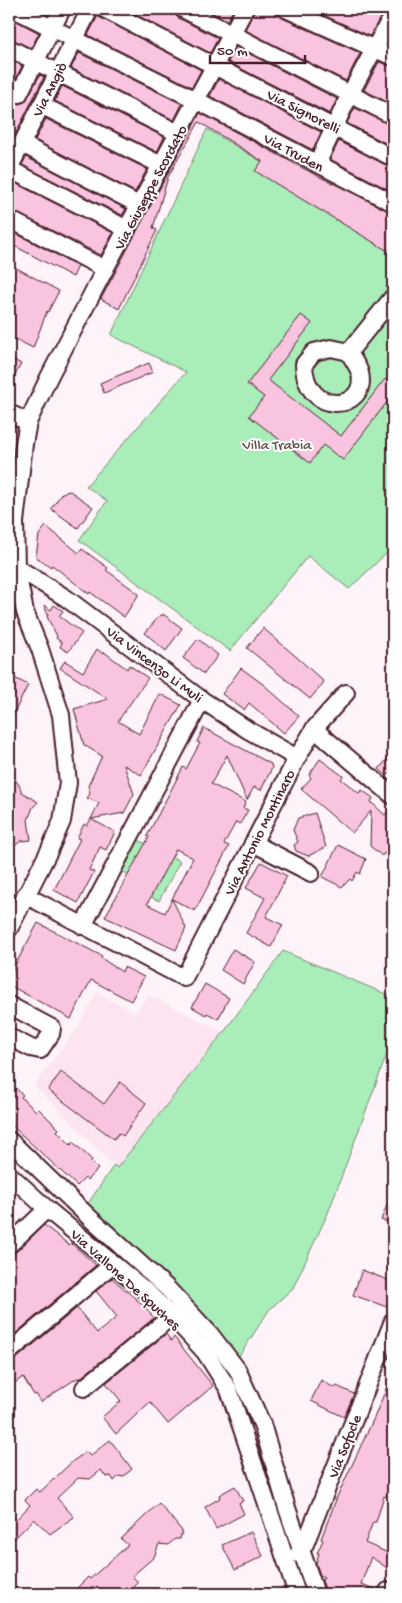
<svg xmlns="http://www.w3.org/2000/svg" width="402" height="1603" viewBox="0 0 402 1603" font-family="'Gochi Hand',sans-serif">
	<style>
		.built { fill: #fce5f1 }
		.green { fill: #a9edb8; stroke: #7a8672 }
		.building { fill: #f9c4df; stroke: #4a1f2b }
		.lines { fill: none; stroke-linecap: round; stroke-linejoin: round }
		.minor-casing { stroke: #4a1f2b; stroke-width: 20 }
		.minor { stroke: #fff; stroke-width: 16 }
		.labels { text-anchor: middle; stroke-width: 4; stroke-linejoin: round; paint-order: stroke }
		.street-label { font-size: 15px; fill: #4a1f2b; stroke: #fff }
		.park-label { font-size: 15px; fill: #62524e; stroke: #fff }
	</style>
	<rect width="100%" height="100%" fill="#fef3f9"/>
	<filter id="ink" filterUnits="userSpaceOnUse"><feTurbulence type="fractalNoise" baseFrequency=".02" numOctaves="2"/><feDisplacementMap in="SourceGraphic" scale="10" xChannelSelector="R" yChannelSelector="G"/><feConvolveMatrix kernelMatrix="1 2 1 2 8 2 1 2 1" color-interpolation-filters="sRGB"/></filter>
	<g filter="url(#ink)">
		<path class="built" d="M97,992L135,1013L148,995L224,1032L117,1169L34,1085L78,1027Z"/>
		<g class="green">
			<path d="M207,129L393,240V547L349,589L308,556L230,651L79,540L107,501L86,486L186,372L111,335Z"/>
			<path d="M138,840L180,861L159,901L138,891L142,882L122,871Z"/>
			<path d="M283,951L393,997V1038L328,1213L293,1288L269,1310L238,1358L85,1208L114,1165L117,1168L224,1032Z"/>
		</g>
		<g class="building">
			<path d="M125,9H173L174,14L178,18L218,38L210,53Z"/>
			<path d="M205,9H234L227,20Z"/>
			<path d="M255,9H276L278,14L282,18L360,53L346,81L245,30Z"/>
			<path d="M310,9H371L382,14L370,36Z"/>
			<path d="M98,16L201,70L192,87L88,35Z"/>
			<path d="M9,17L39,33L31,48L9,38Z"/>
			<path d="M236,47L337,99L330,114L228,62Z"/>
			<path d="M79,53L182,104L174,120L71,68Z"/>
			<path d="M9,59L22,66L15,80L9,78Z"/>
			<path d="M379,62L393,67V105L364,90Z"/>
			<path d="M40,75L44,77L9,147V100L19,104L25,102Z"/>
			<path d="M219,79L321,132L313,150L210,96Z"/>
			<path d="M62,86L164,137L157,152L55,101Z"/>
			<path d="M355,108L393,126V147L347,123Z"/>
			<path d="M200,113L312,173L393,213V254L255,171L262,161L199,122L168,177L153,228L157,230L119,309L101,299Z"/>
			<path d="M46,119L147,169L135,192L35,140Z"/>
			<path d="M339,141L393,168V192L330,159Z"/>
			<path d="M26,157L126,209L122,215L22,165Z"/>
			<path d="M9,180L113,233L101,255L9,209Z"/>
			<path d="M9,230L78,266L73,277L9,243Z"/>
			<path d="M9,264L59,291L48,312L47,311L33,348L9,336Z"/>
			<path d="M301,315L312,323L268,380L341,436L385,379L393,385V394L343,460L323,445L310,463L249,416L264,397L247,384Z"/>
			<path d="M9,357L21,364L9,386Z"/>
			<path d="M149,363L153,372L104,393L100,383Z"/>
			<path d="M70,491L93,507L78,528L51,509L62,493Z"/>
			<path d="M46,526L79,553L82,549L108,568L106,570L139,594L124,617L90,592L89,594L52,565L51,567L36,557L39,535Z"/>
			<path d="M44,605L51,610L54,605L63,611L59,616L82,633L68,652L60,647L62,643L56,638L57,636L47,617L48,615Z"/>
			<path d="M163,614L182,628L166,651L145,633L160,615L162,616Z"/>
			<path d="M263,628L300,660L324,682L310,699L247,648Z"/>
			<path d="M198,639L218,655L204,674L183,658Z"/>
			<path d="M97,649L103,654L104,652L127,669L129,665L148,678L118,721L139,734L160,694L181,705L141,775L124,765L134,794L124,813L91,819L99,803L87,798L90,794L88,786L102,756L84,745L74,709L108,699L60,668L65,661L83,672Z"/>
			<path d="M241,668L264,685L299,716L284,733L249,703L244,710L222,694Z"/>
			<path d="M9,675L28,685L9,723Z"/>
			<path d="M204,728L271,764L272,768L261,790L254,787L247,800L227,755L211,784L246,802L243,808L248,810L240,824L236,822L224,844L229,846L195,911L172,899L193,858L176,849L147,904L165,913L172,899L186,928L176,950L105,917L149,837L147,836L183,767L186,769L200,743L197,742Z"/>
			<path d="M393,752V770L387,776L379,769Z"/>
			<path d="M320,759L343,776L341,779L359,793L362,790L373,798L371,802L385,815L393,806V861L384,853L382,856L370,846L371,811L352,833L301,789L311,778L309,775Z"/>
			<path d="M9,774L18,783L22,792L38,802L33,807L28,820L31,840L21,841L9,850Z"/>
			<path d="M315,813L326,847L308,856L296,851L294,845L298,842L293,830L298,818Z"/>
			<path d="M91,819L115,832L106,850L100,847L89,870L94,872L78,903L54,890L80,839L77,838L84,824L87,826Z"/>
			<path d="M338,845L366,859L360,874L357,872L352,881L350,879L342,887L322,877Z"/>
			<path d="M261,862L287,876L266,917L283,925L271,947L246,933L265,898L246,888Z"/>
			<path d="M38,923L102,956L101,958L122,972L124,967L144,977L131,1001L91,980L71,1019L9,985V976Z"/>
			<path d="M233,949L255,962L243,984L221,970Z"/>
			<path d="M205,984L229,998L218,1019L207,1013L206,1015L192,1007Z"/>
			<path d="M61,1072L104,1104L120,1082L146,1103L123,1136L119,1133L114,1139L48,1090Z"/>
			<path d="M9,1082L23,1095L21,1097L36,1111L39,1109L59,1129L57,1131L71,1145L73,1142L92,1160L91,1162L98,1169L87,1180L85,1178L77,1186L9,1123Z"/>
			<path d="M393,1190V1224L381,1220Z"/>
			<path d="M44,1225L69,1245L71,1243L96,1265L9,1339V1256L16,1252Z"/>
			<path d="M362,1270L393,1282V1290L387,1307L353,1295Z"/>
			<path d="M112,1278L144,1306L154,1318L79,1379L77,1378L41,1402L36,1394L34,1395L23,1377L9,1387V1362L15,1360L77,1308L97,1333L117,1317L96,1291Z"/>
			<path d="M166,1334L171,1341L174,1337L213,1386L168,1424L150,1402L116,1434L102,1417L121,1401L106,1383Z"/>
			<path d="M393,1372V1477L386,1497L384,1496L376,1522H373L365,1543L393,1555V1572L371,1557L361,1584L378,1590L379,1594H332L326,1591L322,1581L324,1577L320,1575L316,1563L319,1553H317L323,1540L321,1539L337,1497L374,1418Z"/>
			<path d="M321,1380L334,1388L337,1386L354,1394L344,1417L311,1401Z"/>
			<path d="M110,1440L132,1469L123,1477L119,1476L114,1481L111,1476L106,1477L101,1470L90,1479L78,1478L57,1498L74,1517L50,1534L34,1519L14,1539L9,1533V1510L16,1520L30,1505L25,1500L36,1489L40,1492L73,1461L86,1452L90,1456Z"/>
			<path d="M235,1486L243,1501L239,1503L244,1514L216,1529L205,1507L220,1498L219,1495Z"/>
			<path d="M159,1503L182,1531L180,1539H175L168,1545L159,1544L154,1557L132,1576L138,1582L126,1594H71L88,1577L90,1579L128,1545L121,1539Z"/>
			<path d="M251,1532L263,1556L235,1570L222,1545Z"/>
		</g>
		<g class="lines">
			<g class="minor-casing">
				<g id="minor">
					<path d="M14,9L196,100L393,203"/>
					<path d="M104,9L393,158"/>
					<path d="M183,9L393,116"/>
					<path d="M286,9L393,57"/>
					<path d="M9,48L178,133"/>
					<path d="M9,88L19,94L62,9"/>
					<path d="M41,105L161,165"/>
					<path d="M22,144L139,205"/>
					<path d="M317,164L350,94L393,14"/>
					<path d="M9,169L90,9"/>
					<path d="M9,169L127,229"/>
					<path d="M9,219L105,269"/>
					<path d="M331,348L349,352C352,359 358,366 360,373C369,411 305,418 304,364L314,352Z"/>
					<path d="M349,352L393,297"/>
					<path d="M9,413L28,422"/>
					<path d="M16,567L66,598L202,700L248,730L297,758"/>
					<path d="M314,729L393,796"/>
					<path d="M253,843L311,873"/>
					<path d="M25,895L184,978L297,758L314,729L346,693"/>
					<path d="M83,926L202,700"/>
					<path d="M9,929L49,851L62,821L68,783L61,715L40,649L25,612L16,567L15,522L24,444L28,422L49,377L105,269L245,9"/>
					<path d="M9,1005L52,1028L51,1034L40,1050L31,1048L9,1037"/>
					<path d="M9,1140L91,1219L167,1288L210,1334L237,1369L262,1424L287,1508L316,1594"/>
					<path d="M9,1174L47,1209L148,1293L172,1316L205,1352L229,1390L297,1594"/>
					<path d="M9,1245L47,1209"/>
					<path d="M9,1352L113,1264"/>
					<path d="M84,1388L172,1316"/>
					<path d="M298,1554L305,1544L393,1321"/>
					<path d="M388,1591L393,1594"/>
				</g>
			</g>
			<use href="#minor" class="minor"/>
		</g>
	</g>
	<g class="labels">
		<g class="street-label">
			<text transform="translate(49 89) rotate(-63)" y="5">Via Angiò</text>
			<text transform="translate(304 111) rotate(27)" y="5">Via Signorelli</text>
			<text transform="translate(294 152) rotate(28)" y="5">Via Truden</text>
			<text transform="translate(150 187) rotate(-62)" y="5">Via Giuseppe Scordato</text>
			<text transform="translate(155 664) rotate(37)" y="5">Via Vincenzo Li Muli</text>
			<text transform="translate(259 832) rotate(-63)" y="5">Via Antonio Montinaro</text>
			<text transform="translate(126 1279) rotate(42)" y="5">Via Vallone De Spuches</text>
			<text transform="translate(344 1446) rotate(-68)" y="5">Via Sofocle</text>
		</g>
		<g class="park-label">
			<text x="277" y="449">Villa Trabia</text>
		</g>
	</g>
	<rect width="402" height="1603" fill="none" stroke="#fff" stroke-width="30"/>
	<rect x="15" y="15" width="372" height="1573" fill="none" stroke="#4a1f2b" stroke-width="2" filter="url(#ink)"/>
	<path d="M210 55v8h95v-8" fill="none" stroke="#4a1f2b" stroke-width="2.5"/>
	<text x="217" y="55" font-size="15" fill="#4a1f2b" stroke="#ffffff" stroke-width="4" paint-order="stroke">50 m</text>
</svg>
